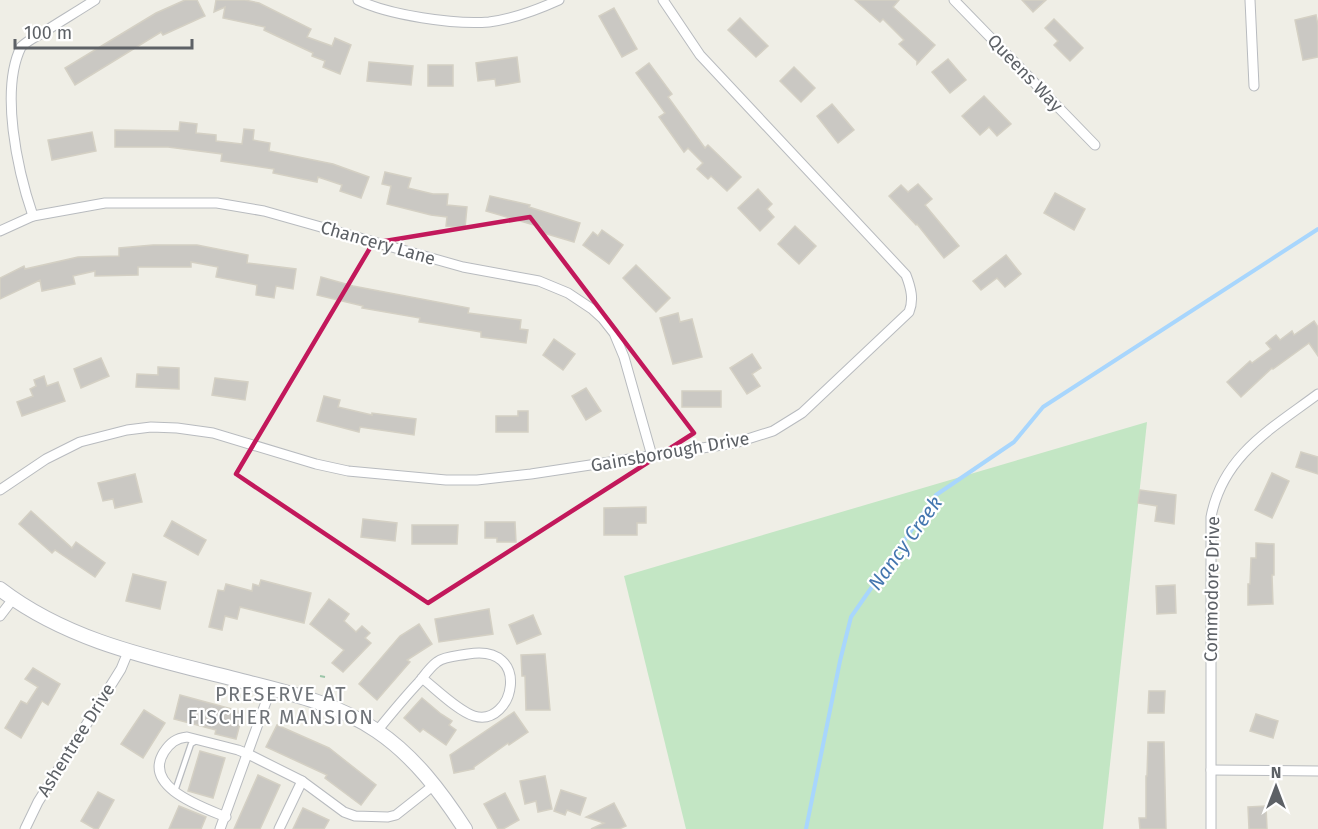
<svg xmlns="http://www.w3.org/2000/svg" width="1318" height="829" viewBox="0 0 1318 829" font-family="'Fira Sans',sans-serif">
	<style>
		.green { fill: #c3e6c4 }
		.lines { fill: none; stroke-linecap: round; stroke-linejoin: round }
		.stream { stroke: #a8d6fd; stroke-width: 4 }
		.building { fill: #cac8c3; stroke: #d4d0c4; stroke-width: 1.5 }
		.lane-casing { stroke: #b8bbbf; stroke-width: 7 }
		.street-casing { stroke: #b8bbbf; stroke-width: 11 }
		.secondary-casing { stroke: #b7babf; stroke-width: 16 }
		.path { stroke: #9bc5a8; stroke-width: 2; stroke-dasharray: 6 3; stroke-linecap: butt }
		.lane { stroke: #fff; stroke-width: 4.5 }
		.street { stroke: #fff; stroke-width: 9 }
		.secondary { stroke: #fff; stroke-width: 14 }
		.marked { fill: none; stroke: #c2185b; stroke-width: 4.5; stroke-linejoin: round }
		.labels { text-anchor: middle; stroke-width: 4.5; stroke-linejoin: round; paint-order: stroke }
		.street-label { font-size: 18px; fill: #5d6166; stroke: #fff }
		.water-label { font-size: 20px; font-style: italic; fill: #4476af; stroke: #fff }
		.neighbourhood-label { font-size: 20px; letter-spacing: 1.5px; fill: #6f7378; stroke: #fff }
	</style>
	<rect width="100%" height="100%" fill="#efeee6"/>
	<path class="green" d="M1147,422L1103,829H686L624,576Z"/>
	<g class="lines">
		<path class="stream" d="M806,829L840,661L851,617L936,495L1014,442L1043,407L1318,229"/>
	</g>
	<g class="building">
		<path d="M185,0H197L205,16L163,35L161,32L75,85L65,68L156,13Z"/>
		<path d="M216,0H245L259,3L311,29L307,37L332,46L335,38L351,45L340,74L323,67L325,61L312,56L313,53L264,30L265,27L223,18L225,7L214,12Z"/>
		<path d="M855,0H899L893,7L935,45L917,64V61L899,44L904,40L883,19L880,22Z"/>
		<path d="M1022,0H1046L1033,12Z"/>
		<path d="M614,8L637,49L622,57L599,16Z"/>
		<path d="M1316,15L1318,25V57L1303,60L1295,20Z"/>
		<path d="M740,18L768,46L756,57L728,30Z"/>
		<path d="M1054,19L1083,48L1070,61L1054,45L1058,41L1045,28Z"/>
		<path d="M517,57L520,82L496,86L495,79L478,81L476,63Z"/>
		<path d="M948,59L966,80L950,93L932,72Z"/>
		<path d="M369,62L413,66L411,85L367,81Z"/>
		<path d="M649,63L672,94L668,97L705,148L708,145L741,177L727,191L711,176L708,179L697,169L703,163L688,148L684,152L659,117L665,113L636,73Z"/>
		<rect x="428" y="65" width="25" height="21"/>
		<path d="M794,67L815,88L801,102L780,81Z"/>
		<path d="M984,96L1011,124L997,136L989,127L980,135L962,116Z"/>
		<path d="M832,104L854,130L838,143L817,116Z"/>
		<path d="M180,122L197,124L196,133L216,135V141L242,144L244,129L254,130L253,140L270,143L269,151L333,164L369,177L361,198L340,191L342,185L318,177L317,182L273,173L274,169L221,161L222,154L168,147H115V130L179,131Z"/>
		<path d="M92,132L96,151L52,160L48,140Z"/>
		<path d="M385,172L411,178L408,188L433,194H448L447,205L467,207L465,228L446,226L447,217L431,215L387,204L391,186L382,184Z"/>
		<path d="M918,184L932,199L925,205L959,246L944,258L917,224L916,225L889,196L901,185L908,192Z"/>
		<path d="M758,189L772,204L767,209L774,217L760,231L738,208Z"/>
		<path d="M1055,193L1085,209L1074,230L1044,213Z"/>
		<path d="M490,196L530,205L529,207L580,223L574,242L540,232L541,227L486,211Z"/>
		<path d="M795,226L816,246L799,264L778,244Z"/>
		<path d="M602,230L623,245L609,264L583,245L593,232L598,236Z"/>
		<path d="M153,245H197L248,255L247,263L296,269L293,289L276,286L274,298L256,295L257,285L216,277L218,267L191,262V267H138V275L95,276V271L73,276L75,284L42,291L40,280L0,299V278L24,266L25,269L78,257L119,256V248Z"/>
		<path d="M1006,255L1021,274L1005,287L997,278L981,290L973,281Z"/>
		<path d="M636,265L670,298L656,312L623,278Z"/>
		<path d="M321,277L353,286L469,308L468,313L521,320L520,329L528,330L526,343L481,337V332L419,322L420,318L362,308L363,306L317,295Z"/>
		<path d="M678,313L680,322L692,319L702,357L673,364L660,318Z"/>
		<path d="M1314,321L1318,327V356L1309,343L1273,369L1272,368L1241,397L1227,382L1250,361L1252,363L1271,349L1266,343L1276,335L1280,340L1292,331L1294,335Z"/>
		<path d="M554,339L575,354L563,370L543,355Z"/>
		<path d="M752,354L761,368L752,374L760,386L747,394L730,368Z"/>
		<path d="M101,358L109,376L81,388L74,369Z"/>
		<path d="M158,367L179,368V389L136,387L137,374L158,375Z"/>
		<path d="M44,376L47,386L58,382L65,401L22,416L17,402L33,396L30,389L36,386L34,380Z"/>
		<path d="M215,378L248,382L245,400L212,395Z"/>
		<path d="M586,388L601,411L586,420L572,396Z"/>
		<rect x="682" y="391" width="39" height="16"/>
		<path d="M324,396L340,400L338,407L372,415V413L416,419L414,435L360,427L359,432L317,421Z"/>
		<path d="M518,411H528V432H496V416H518Z"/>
		<path d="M1301,452L1318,457V474L1296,467Z"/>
		<path d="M1272,473L1289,481L1272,518L1255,510Z"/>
		<path d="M135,474L142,502L115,508L113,499L103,501L98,483Z"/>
		<path d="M1140,490L1176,495L1174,524L1155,521L1157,506L1138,503Z"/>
		<path d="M646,507V523H637V535H604V508Z"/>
		<path d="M31,511L72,548L76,542L105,563L95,577L55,550L52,553L19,524Z"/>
		<path d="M363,519L397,523L395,541L361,537Z"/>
		<path d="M172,521L206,540L198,555L164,536Z"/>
		<path d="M485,522H515L516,542H497V538H485Z"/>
		<path d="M412,525H458L457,544H412Z"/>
		<path d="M1256,543L1274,544V575H1272L1273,604L1248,605V584H1250L1251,558H1256Z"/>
		<path d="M133,574L166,582L160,609L126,601Z"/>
		<path d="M261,580L311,593L304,623L240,607L237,619L225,616L222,630L209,627L218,590L224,591L226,584L252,591L253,584L259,586Z"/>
		<path d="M1175,585L1176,613L1157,614L1156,586Z"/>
		<path d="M329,599L349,614L344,621L356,632L362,626L370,633L365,638L371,643L343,672L332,663L344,650L310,624Z"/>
		<path d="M489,609L493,634L439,642L435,619Z"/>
		<path d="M533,615L541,634L517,644L509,625Z"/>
		<path d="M419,624L432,644L407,660L410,662L377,700L359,684L400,636Z"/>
		<path d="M545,654L550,710H526L525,676H522L521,655Z"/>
		<path d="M33,668L60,684L48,705L42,701L21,738L5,728L21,701L27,704L38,687L25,679Z"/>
		<path d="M1149,691H1165L1164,713H1148Z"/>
		<path d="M180,695L243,712L236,739L215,734L216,730L174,719Z"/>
		<path d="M422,698L441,714L452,721L449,725L456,730L446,745L423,729L420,732L404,718Z"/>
		<path d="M144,710L165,723L143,758L121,744Z"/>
		<path d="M514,712L528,732L509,745L508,743L474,767V769L454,773L450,755Z"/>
		<path d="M1256,714L1278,721L1273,738L1250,731Z"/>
		<path d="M277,725L329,748L376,785L361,805L325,778L327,775L266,747Z"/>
		<path d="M1148,742H1164L1166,829H1140L1139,818H1146V776H1147Z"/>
		<path d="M200,751L225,758L213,798L188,791Z"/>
		<path d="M258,775L280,785L260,829H234Z"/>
		<path d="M545,776L552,809L538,812L536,801L525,804L520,781Z"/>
		<path d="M561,790L586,798L580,815L567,810L565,815L554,811Z"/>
		<path d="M98,792L114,800L98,829H95L81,821Z"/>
		<path d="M505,793L519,820L503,829H498L484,804Z"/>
		<path d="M614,803L626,826L619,829H591L604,823L586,817Z"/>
		<path d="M179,806L206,817L201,829H169Z"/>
		<path d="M1266,806L1267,829H1249L1248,807Z"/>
		<path d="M303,808L329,820L324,829H293Z"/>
	</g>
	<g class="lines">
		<g class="lane-casing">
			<path id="lane" d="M175,791L191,744L196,741"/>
		</g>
		<g class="street-casing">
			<g id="street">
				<path d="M358,0C388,15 455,25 489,22C513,19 537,10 559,0"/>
				<path d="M954,0L1095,145"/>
				<path d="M1250,0L1254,86"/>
				<path d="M33,216C17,169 0,90 21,47C27,41 37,36 44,32C61,21 78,11 95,0"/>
				<path d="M0,231L33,216L105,203H217L264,211L463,267L539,281L568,293L592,309L603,319L614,333L624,357L652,456"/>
				<path d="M0,490L46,459L80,442L127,430L151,427L177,428L213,433L316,464L348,471L446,480H477L531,474L735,443L773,431L802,413L909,312C914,300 911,288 906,275L700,55L663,0"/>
				<path d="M0,616L13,599"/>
				<path d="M377,731C390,715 404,698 419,682C424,676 430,667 437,662C445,656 458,656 468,654C533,643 514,728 474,716C458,711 436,689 422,678"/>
				<path d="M1211,770L1318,771"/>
				<path d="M226,817C202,807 142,787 164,752C170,743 176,738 187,737L238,750L248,754L302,781L344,812L355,816L388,817L396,815L434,785"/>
				<path d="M25,829L38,802L121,669L128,652"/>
				<path d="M220,829L271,688"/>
				<path d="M279,829L302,781"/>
				<path d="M1211,829V517C1223,455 1271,429 1318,394"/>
			</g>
		</g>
		<g class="secondary-casing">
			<path id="secondary" d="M0,589C73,645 163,660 250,683C294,694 339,705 377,731C414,756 441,792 465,829"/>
		</g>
		<path class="path" d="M320,676L325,677"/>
		<use href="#lane" class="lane"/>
		<use href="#street" class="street"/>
		<use href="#secondary" class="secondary"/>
	</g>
	<path class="marked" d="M530,217L694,433L428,603L236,474L373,243Z"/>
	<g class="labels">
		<g class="street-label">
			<text transform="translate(1025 73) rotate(46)" y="6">Queens Way</text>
			<text transform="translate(378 243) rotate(16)" y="6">Chancery Lane</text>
			<text transform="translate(670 452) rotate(-10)" y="6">Gainsborough Drive</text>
			<text transform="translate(1212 589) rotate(-89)" y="6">Commodore Drive</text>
			<text transform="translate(76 740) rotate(-58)" y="6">Ashentree Drive</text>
		</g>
		<g class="water-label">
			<text transform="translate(905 543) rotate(-54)" y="7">Nancy Creek</text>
		</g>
		<g class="neighbourhood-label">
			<text x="281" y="701">PRESERVE AT<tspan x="281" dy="23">FISCHER MANSION</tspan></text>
		</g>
	</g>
	<g transform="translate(1276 787)" stroke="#ffffff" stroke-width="4.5" paint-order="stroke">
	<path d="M0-4.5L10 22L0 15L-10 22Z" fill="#5d6166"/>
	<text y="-9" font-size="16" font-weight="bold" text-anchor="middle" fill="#5d6166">N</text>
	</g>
	<path d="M15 39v9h177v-9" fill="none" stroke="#5d6166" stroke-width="3"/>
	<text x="24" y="39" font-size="18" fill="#5d6166" stroke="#ffffff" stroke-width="4.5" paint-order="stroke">100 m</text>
</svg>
